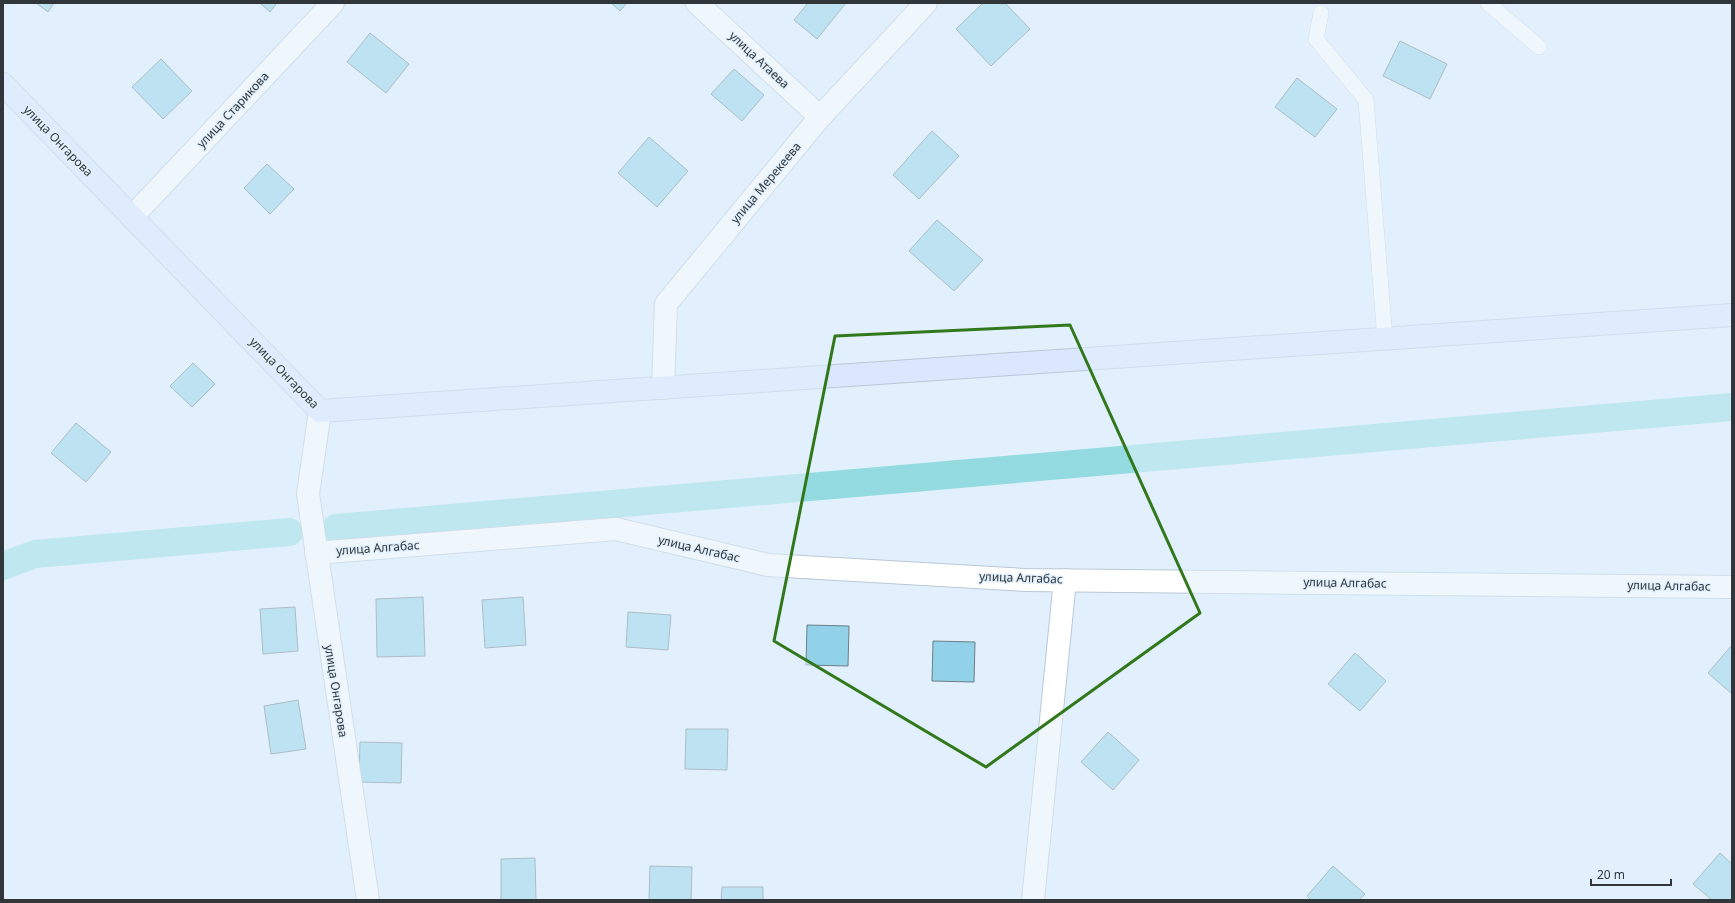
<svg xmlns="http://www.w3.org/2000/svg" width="1735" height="903" viewBox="0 0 1735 903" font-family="'Noto Sans',sans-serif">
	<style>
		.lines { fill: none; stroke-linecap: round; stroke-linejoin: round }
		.canal { stroke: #93dbe0; stroke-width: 28 }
		.building { fill: #91d2e8; stroke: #6c7e84 }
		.lane-casing { stroke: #b9c8d4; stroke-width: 16 }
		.street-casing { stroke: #b9c8d4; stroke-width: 24 }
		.secondary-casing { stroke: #b9c8d4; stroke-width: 24 }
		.lane { stroke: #fff; stroke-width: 15 }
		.street { stroke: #fff; stroke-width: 22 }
		.secondary { stroke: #dae7ff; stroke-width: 22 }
		.marked { fill: none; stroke: #31781b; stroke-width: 3; stroke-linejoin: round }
		.labels { text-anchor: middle; stroke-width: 3; stroke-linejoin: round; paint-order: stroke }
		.street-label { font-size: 12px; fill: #30363a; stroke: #e1f0fc }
	</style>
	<rect width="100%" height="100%" fill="#e1f0fc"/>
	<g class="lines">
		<g class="canal">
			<path d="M336,528L1732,407"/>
			<path d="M3,566L35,554L289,532"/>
		</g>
	</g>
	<g class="building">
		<path d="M36,3H54L48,12Z"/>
		<path d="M260,3H277L270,12Z"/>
		<path d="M611,3H627L620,11Z"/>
		<path d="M808,3H846L817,39L794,20Z"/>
		<path d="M983,3H1005L1030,29L991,66L956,29Z"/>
		<path d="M370,33L409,64L386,93L347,62Z"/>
		<path d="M1400,41L1447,64L1430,99L1383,76Z"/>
		<path d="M161,59L192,91L163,119L132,87Z"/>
		<path d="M734,69L764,95L742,121L711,94Z"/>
		<path d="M1297,78L1337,109L1315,137L1275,107Z"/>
		<path d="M932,131L959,156L919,199L893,175Z"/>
		<path d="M649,137L688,171L657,207L618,173Z"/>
		<path d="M267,164L294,189L270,214L244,188Z"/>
		<path d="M937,220L983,260L954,291L909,251Z"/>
		<path d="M193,363L215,384L192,407L170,386Z"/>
		<path d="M76,423L111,452L86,482L51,453Z"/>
		<path d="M423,597L425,656L377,657L376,599Z"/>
		<path d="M523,597L526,645L485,648L482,600Z"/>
		<path d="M295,607L298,651L263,654L260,609Z"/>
		<path d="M628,612L671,615L668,650L626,647Z"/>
		<path d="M807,625L849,626L848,666L806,665Z"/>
		<path d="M933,641L975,642L974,682L932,681Z"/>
		<path d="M1732,645V694L1708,673Z"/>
		<path d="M1355,653L1386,681L1360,711L1328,684Z"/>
		<path d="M298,700L306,749L271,754L264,706Z"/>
		<path d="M686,729H728L727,770L685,769Z"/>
		<path d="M1108,732L1139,760L1113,790L1081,762Z"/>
		<path d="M360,742L402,743L401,783L359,782Z"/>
		<path d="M1720,853L1732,864V900H1712L1693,884Z"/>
		<path d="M535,858L536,900H501V859Z"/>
		<path d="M650,866L692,867L691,900H649Z"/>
		<path d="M1333,866L1365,894L1359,900H1311L1307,896Z"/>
		<path d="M722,887H763V900H721Z"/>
	</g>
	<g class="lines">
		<g class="lane-casing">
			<g id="lane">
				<path d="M1488,3L1539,47"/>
				<path d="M1321,13L1316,39L1366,100L1385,339"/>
			</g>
		</g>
		<g class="street-casing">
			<g id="street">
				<path d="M697,3L820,117"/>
				<path d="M132,217L333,3"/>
				<path d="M663,388L666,304L820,117L926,3"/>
				<path d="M320,411L308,494L368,900"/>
				<path d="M316,553L616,529L768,565L1025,580L1732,587"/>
				<path d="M1033,900L1065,580"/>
			</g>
		</g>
		<g class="secondary-casing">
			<path id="secondary" d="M3,84L320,411L1732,315"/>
		</g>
		<use href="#lane" class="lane"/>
		<use href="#street" class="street"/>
		<use href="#secondary" class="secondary"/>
	</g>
	<path d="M0 0H1735V903H0ZM1070,325L1200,613L986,767L774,641L835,336Z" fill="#e1f0fc" fill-opacity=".55" fill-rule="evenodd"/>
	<path class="marked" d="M1070,325L1200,613L986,767L774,641L835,336Z"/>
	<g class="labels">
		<g class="street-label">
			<text transform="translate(759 60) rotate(43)" y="4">улица Атаева</text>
			<text transform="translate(233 110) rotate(-47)" y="4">улица Старикова</text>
			<text transform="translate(58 141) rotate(46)" y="4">улица Онгарова</text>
			<text transform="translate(766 183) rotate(-50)" y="4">улица Мерекеева</text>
			<text transform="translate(284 373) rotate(46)" y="4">улица Онгарова</text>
			<text transform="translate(378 548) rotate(-4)" y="4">улица Алгабас</text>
			<text transform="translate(699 549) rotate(13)" y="4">улица Алгабас</text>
			<text transform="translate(1021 578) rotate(2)" y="4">улица Алгабас</text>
			<text transform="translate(1345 583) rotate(1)" y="4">улица Алгабас</text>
			<text transform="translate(1669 586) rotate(1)" y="4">улица Алгабас</text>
			<text transform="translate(336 691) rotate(81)" y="4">улица Онгарова</text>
		</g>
	</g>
	<rect width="1735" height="903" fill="none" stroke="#30363a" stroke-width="8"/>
	<path d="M1591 879v6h80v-6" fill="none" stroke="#30363a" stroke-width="2"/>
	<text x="1597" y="879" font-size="12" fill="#30363a" stroke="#e1f0fc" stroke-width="3" paint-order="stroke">20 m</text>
</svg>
